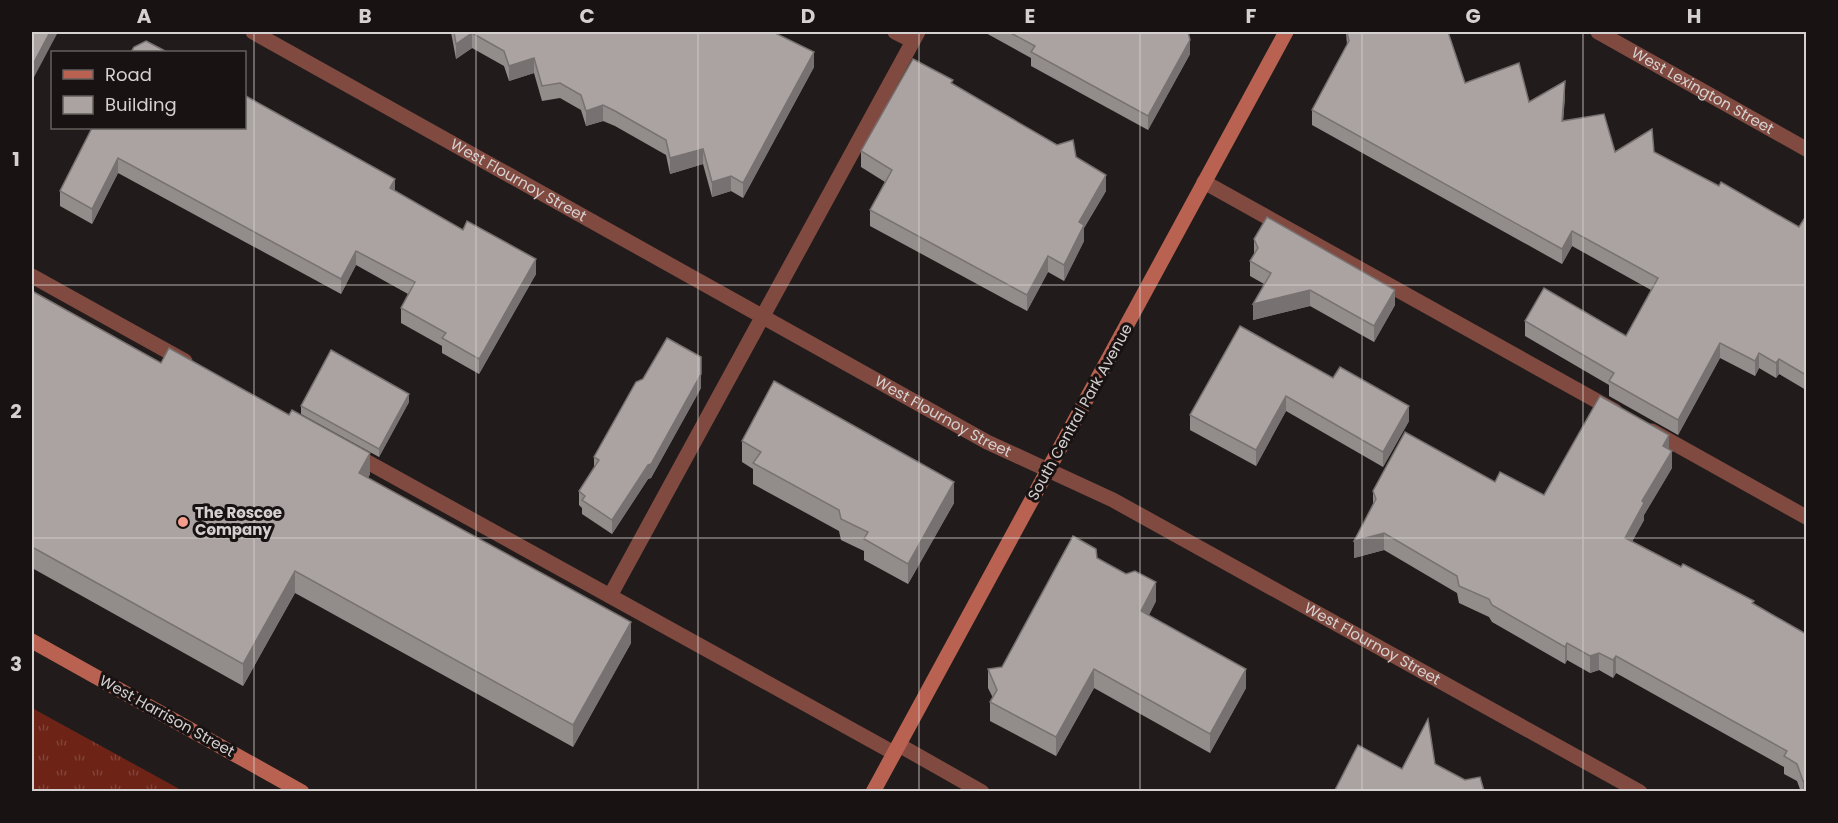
<svg xmlns="http://www.w3.org/2000/svg" width="1838" height="823" viewBox="0 0 1838 823" font-family="Poppins,sans-serif">
	<style>
		.grass { fill: url(#grass-tufts) }
		.lines { fill: none; stroke-linecap: round; stroke-linejoin: round }
		.lane { stroke: #814a40; stroke-width: 15 }
		.street { stroke: #814a40; stroke-width: 15 }
		.secondary { stroke: #b96251; stroke-width: 15 }
		.wall { fill: #928c8b }
		.shaded-wall { fill: #777271 }
		.building { fill: #aaa3a2; stroke: #777271; stroke-width: 1.5 }
		.grid { fill: none; stroke: #d5d1d0; stroke-width: 1.5; stroke-opacity: 0.55 }
		.poi-dot { fill: #f49d8c; stroke: #181312; stroke-width: 2 }
		.labels { text-anchor: middle; stroke-width: 6; stroke-linejoin: round; paint-order: stroke }
		.street-label { font-size: 15px; fill: #d5d1d0; stroke: #181312 }
		.poi-label { font-size: 15px; font-weight: bold; fill: #d5d1d0; stroke: #181312; text-anchor: start }
		.neatline { fill: none; stroke: #d5d1d0; stroke-width: 2 }
		.grid-label { font-size: 20px; text-anchor: middle; font-weight: bold; fill: #d5d1d0 }
	</style>
	<defs>
		<pattern id="grass-tufts" width="24" height="20" patternUnits="userSpaceOnUse" patternTransform="scale(1.5)"><rect width="24" height="20" fill="#6d2316"/><path d="M3 7l-1-3M5 7V3M7 7l1-3M15 17l-1-3M17 17v-4M19 17l1-3" fill="none" stroke="#814237"/></pattern>
	</defs>
	<rect width="100%" height="100%" fill="#211c1b"/>
	<path class="grass" d="M32,708L183,791H32Z"/>
	<g class="lines">
		<g class="lane">
			<path d="M895,32L913,41"/>
			<path d="M1204,182L1615,411"/>
			<path d="M32,276L185,361"/>
			<path d="M1652,431L1806,517"/>
			<path d="M353,454L894,753"/>
			<path d="M610,596L918,32"/>
			<path d="M899,745L982,792"/>
		</g>
		<g class="street">
			<path id="s1" d="M253,32L987,442L1113,500L1640,792"/>
			<path id="s2" d="M1598,32L1806,149"/>
		</g>
		<g class="secondary">
			<path d="M32,641L302,792"/>
			<path d="M873,792L1286,32"/>
		</g>
	</g>
	<g class="wall">
		<path d="M451,32H773L814,67L743,198L731,191L712,197L703,164L670,174L666,155L615,126L603,121L586,126L581,110L560,98L542,101L534,73L509,81L504,66L472,48L456,59Z"/>
		<path d="M984,32H1188L1190,54L1148,130L1031,66V58Z"/>
		<path d="M1346,32H1448L1465,83L1529,102L1565,96L1563,121L1615,152H1654L1799,227L1806,217V390L1779,374L1776,378L1759,368L1755,376L1720,358L1678,435L1609,396V385L1525,336V321L1626,336L1651,290L1572,246L1562,264L1312,125V110L1347,45Z"/>
		<path d="M1800,32H1806V35Z"/>
		<path d="M953,84L1076,157L1106,191L1084,228V241L1064,281L1048,272L1027,311L870,226V210L885,182L861,167V151Z"/>
		<path d="M92,128L395,191L536,274L479,374L442,353V346L401,323V308L408,294L356,265L341,294L118,173L92,224L60,206V191Z"/>
		<path d="M1254,239L1395,305L1374,342L1310,306L1253,320L1264,284L1250,276V261L1254,254Z"/>
		<path d="M32,291L161,363L370,474L368,478L631,643L573,747L295,593L243,686L32,568Z"/>
		<path d="M1240,326L1409,421L1383,467L1286,411L1256,466L1190,430V415Z"/>
		<path d="M701,388L651,478L648,479L612,534L582,514V508L579,505V491L594,468V457Z"/>
		<path d="M409,402L379,457L301,414V406Z"/>
		<path d="M742,441L954,503L908,584L864,560V551L841,540L839,531L753,484V469L742,462Z"/>
		<path d="M1669,449L1672,468L1644,515V520L1632,541L1754,604L1806,792H1801L1797,781L1784,774V767L1616,673L1613,678L1599,670L1590,673L1567,660L1565,664L1492,622L1489,617L1459,603L1457,593L1384,550L1354,558L1373,504V491L1495,482L1544,495Z"/>
		<path d="M1097,558L1156,601L1149,615L1246,688L1210,753L1094,688L1056,756L990,721V702L993,698L988,688V669L1002,667Z"/>
	</g>
	<g class="shaded-wall">
		<path d="M50,32H58L32,81V66Z"/>
		<path d="M472,33V48L456,59V44Z"/>
		<path d="M1190,40V54L1148,130V116Z"/>
		<path d="M814,52V67L743,198V183Z"/>
		<path d="M534,58V73L509,81V66Z"/>
		<path d="M1565,81V96L1562,136V121Z"/>
		<path d="M603,105V121L586,126V111Z"/>
		<path d="M703,149V164L670,174V158Z"/>
		<path d="M118,158V173L92,224V209Z"/>
		<path d="M1106,175V191L1084,228V241L1064,281V265L1079,222Z"/>
		<path d="M731,176V191L712,197V182Z"/>
		<path d="M395,179V194L390,188Z"/>
		<path d="M1572,231V246L1562,264V249Z"/>
		<path d="M356,251V265L341,294V279Z"/>
		<path d="M1048,256V272L1027,311V295Z"/>
		<path d="M536,259V274L479,374V359Z"/>
		<path d="M1310,290V306L1253,320V304Z"/>
		<path d="M1395,290V305L1374,342V326Z"/>
		<path d="M1720,343V358L1678,435V420Z"/>
		<path d="M1759,353V368L1755,376V361Z"/>
		<path d="M701,357V388L651,478L648,479L612,534V520Z"/>
		<path d="M1779,359V374L1776,378V363Z"/>
		<path d="M409,394V402L379,457V449Z"/>
		<path d="M1286,396V411L1256,466V450Z"/>
		<path d="M1409,406V421L1383,467V452Z"/>
		<path d="M1669,435V452L1663,446Z"/>
		<path d="M1672,451V468L1644,515V520L1625,555V538L1642,501Z"/>
		<path d="M370,453V474L359,494V473Z"/>
		<path d="M954,482V503L908,584V564Z"/>
		<path d="M1384,533V550L1354,558V541Z"/>
		<path d="M295,571V593L243,686V664Z"/>
		<path d="M1156,582V601L1141,630V611Z"/>
		<path d="M631,622V643L573,747V725Z"/>
		<path d="M1567,643V660L1565,664V647Z"/>
		<path d="M1599,653V670L1590,673V656Z"/>
		<path d="M1616,656V673L1613,678V660Z"/>
		<path d="M1094,669V688L1056,756V737Z"/>
		<path d="M1246,669V688L1210,753V734Z"/>
		<path d="M1806,780V792H1803V781Z"/>
	</g>
	<g class="building">
		<path d="M32,32H50L32,66Z"/>
		<path d="M454,32H773L814,52L743,183L731,176L712,182L703,149L670,158L666,140L615,111L603,105L586,111L581,95L560,83L542,86L534,58L509,66L504,51L472,33L456,44Z"/>
		<path d="M1009,32H1188L1190,40L1148,116L1031,52L1035,46Z"/>
		<path d="M1347,32H1448L1465,83L1519,63L1529,102L1565,81L1562,121L1604,114L1615,152L1652,129L1654,152L1719,186L1721,182L1799,227L1806,216V375L1779,359L1776,363L1759,353L1755,361L1720,343L1678,420L1609,381L1614,373L1525,321L1544,288L1626,336L1658,278L1572,231L1562,249L1312,110L1349,41Z"/>
		<path d="M146,41L167,52H131L134,47Z"/>
		<path d="M913,59L953,80L951,83L1057,145L1073,140L1076,157L1106,175L1079,222L1084,225L1064,265L1048,256L1027,295L870,210L892,170L861,151Z"/>
		<path d="M244,95L395,179L390,188L463,230L467,221L536,259L479,359L442,338L446,333L401,308L415,282L356,251L341,279L118,158L92,209L60,191L92,128H244Z"/>
		<path d="M1267,217L1395,290L1374,326L1310,290L1253,304L1271,273L1250,261L1258,248L1254,239Z"/>
		<path d="M32,291L161,363L169,348L289,415L292,410L370,453L359,473L631,622L573,725L295,571L243,664L32,547Z"/>
		<path d="M1240,326L1333,378L1340,367L1409,406L1383,452L1286,396L1256,450L1190,415Z"/>
		<path d="M667,338L701,357V374L651,464L648,465L612,520L582,500L585,496L579,491L599,460L594,457L636,382L643,379Z"/>
		<path d="M331,350L409,394L379,449L301,406Z"/>
		<path d="M774,381L954,482L908,564L864,539L868,532L841,519L839,510L753,463L761,452L742,441Z"/>
		<path d="M1600,396L1669,435L1663,446L1672,451L1642,501L1644,503L1625,538L1681,567L1683,564L1754,601L1752,603L1806,634V780L1803,781L1797,764L1784,756L1787,751L1616,656L1613,660L1599,653L1590,656L1567,643L1565,647L1492,605L1489,599L1459,586L1457,576L1384,533L1354,541L1376,499L1373,491L1405,432L1495,482L1500,472L1544,495Z"/>
		<path d="M1073,536L1096,549L1097,558L1126,574L1135,571L1156,582L1141,611L1246,669L1210,734L1094,669L1056,737L990,702L997,690L988,669L1002,667Z"/>
		<path d="M1428,719L1435,764L1465,780L1480,777L1484,791L1485,792H1334L1358,745L1402,769Z"/>
	</g>
	<path class="grid" d="M254,32V792M476,32V792M698,32V792M919,32V792M1140,32V792M1362,32V792M1583,32V792M32,285H1806M32,538H1806"/>
	<circle class="poi-dot" cx="183" cy="522" r="6"/>
	<g class="labels">
		<g class="street-label">
			<text dy="5" stroke="none"><textPath href="#s2" startOffset="120">West Lexington Street</textPath></text>
			<text dy="5" stroke="none"><textPath href="#s1" startOffset="304">West Flournoy Street</textPath></text>
			<text transform="translate(1080 412) rotate(-61)" y="5">South Central Park Avenue</text>
			<text dy="5" stroke="none"><textPath href="#s1" startOffset="790">West Flournoy Street</textPath></text>
			<text dy="5" stroke="none"><textPath href="#s1" startOffset="1276">West Flournoy Street</textPath></text>
			<text transform="translate(167 716) rotate(29)" y="5">West Harrison Street</text>
		</g>
		<g class="poi-label">
			<text x="195" y="518">The Roscoe<tspan x="195" dy="17">Company</tspan></text>
		</g>
	</g>
	<rect width="1838" height="823" fill="none" stroke="#181312" stroke-width="66"/>
	<rect x="51" y="51" width="195" height="78" fill="#181312" stroke="#645f5e" stroke-width="1.5"/>
	<rect x="63" y="70" width="30" height="9" fill="#b96251" stroke="#645f5e" stroke-width="1.5"/>
	<text x="105" y="81" font-size="18" fill="#d5d1d0">Road</text>
	<rect x="63" y="96" width="30" height="18" fill="#aaa3a2" stroke="#645f5e" stroke-width="1.5"/>
	<text x="105" y="111" font-size="18" fill="#d5d1d0">Building</text>
	<rect x="33" y="33" width="1772" height="757" class="neatline"/>
	<g class="grid-label">
		<text x="144" y="23">A</text>
		<text x="365" y="23">B</text>
		<text x="587" y="23">C</text>
		<text x="808" y="23">D</text>
		<text x="1030" y="23">E</text>
		<text x="1251" y="23">F</text>
		<text x="1473" y="23">G</text>
		<text x="1694" y="23">H</text>
		<text x="16" y="166">1</text>
		<text x="16" y="418">2</text>
		<text x="16" y="671">3</text>
	</g>
</svg>
